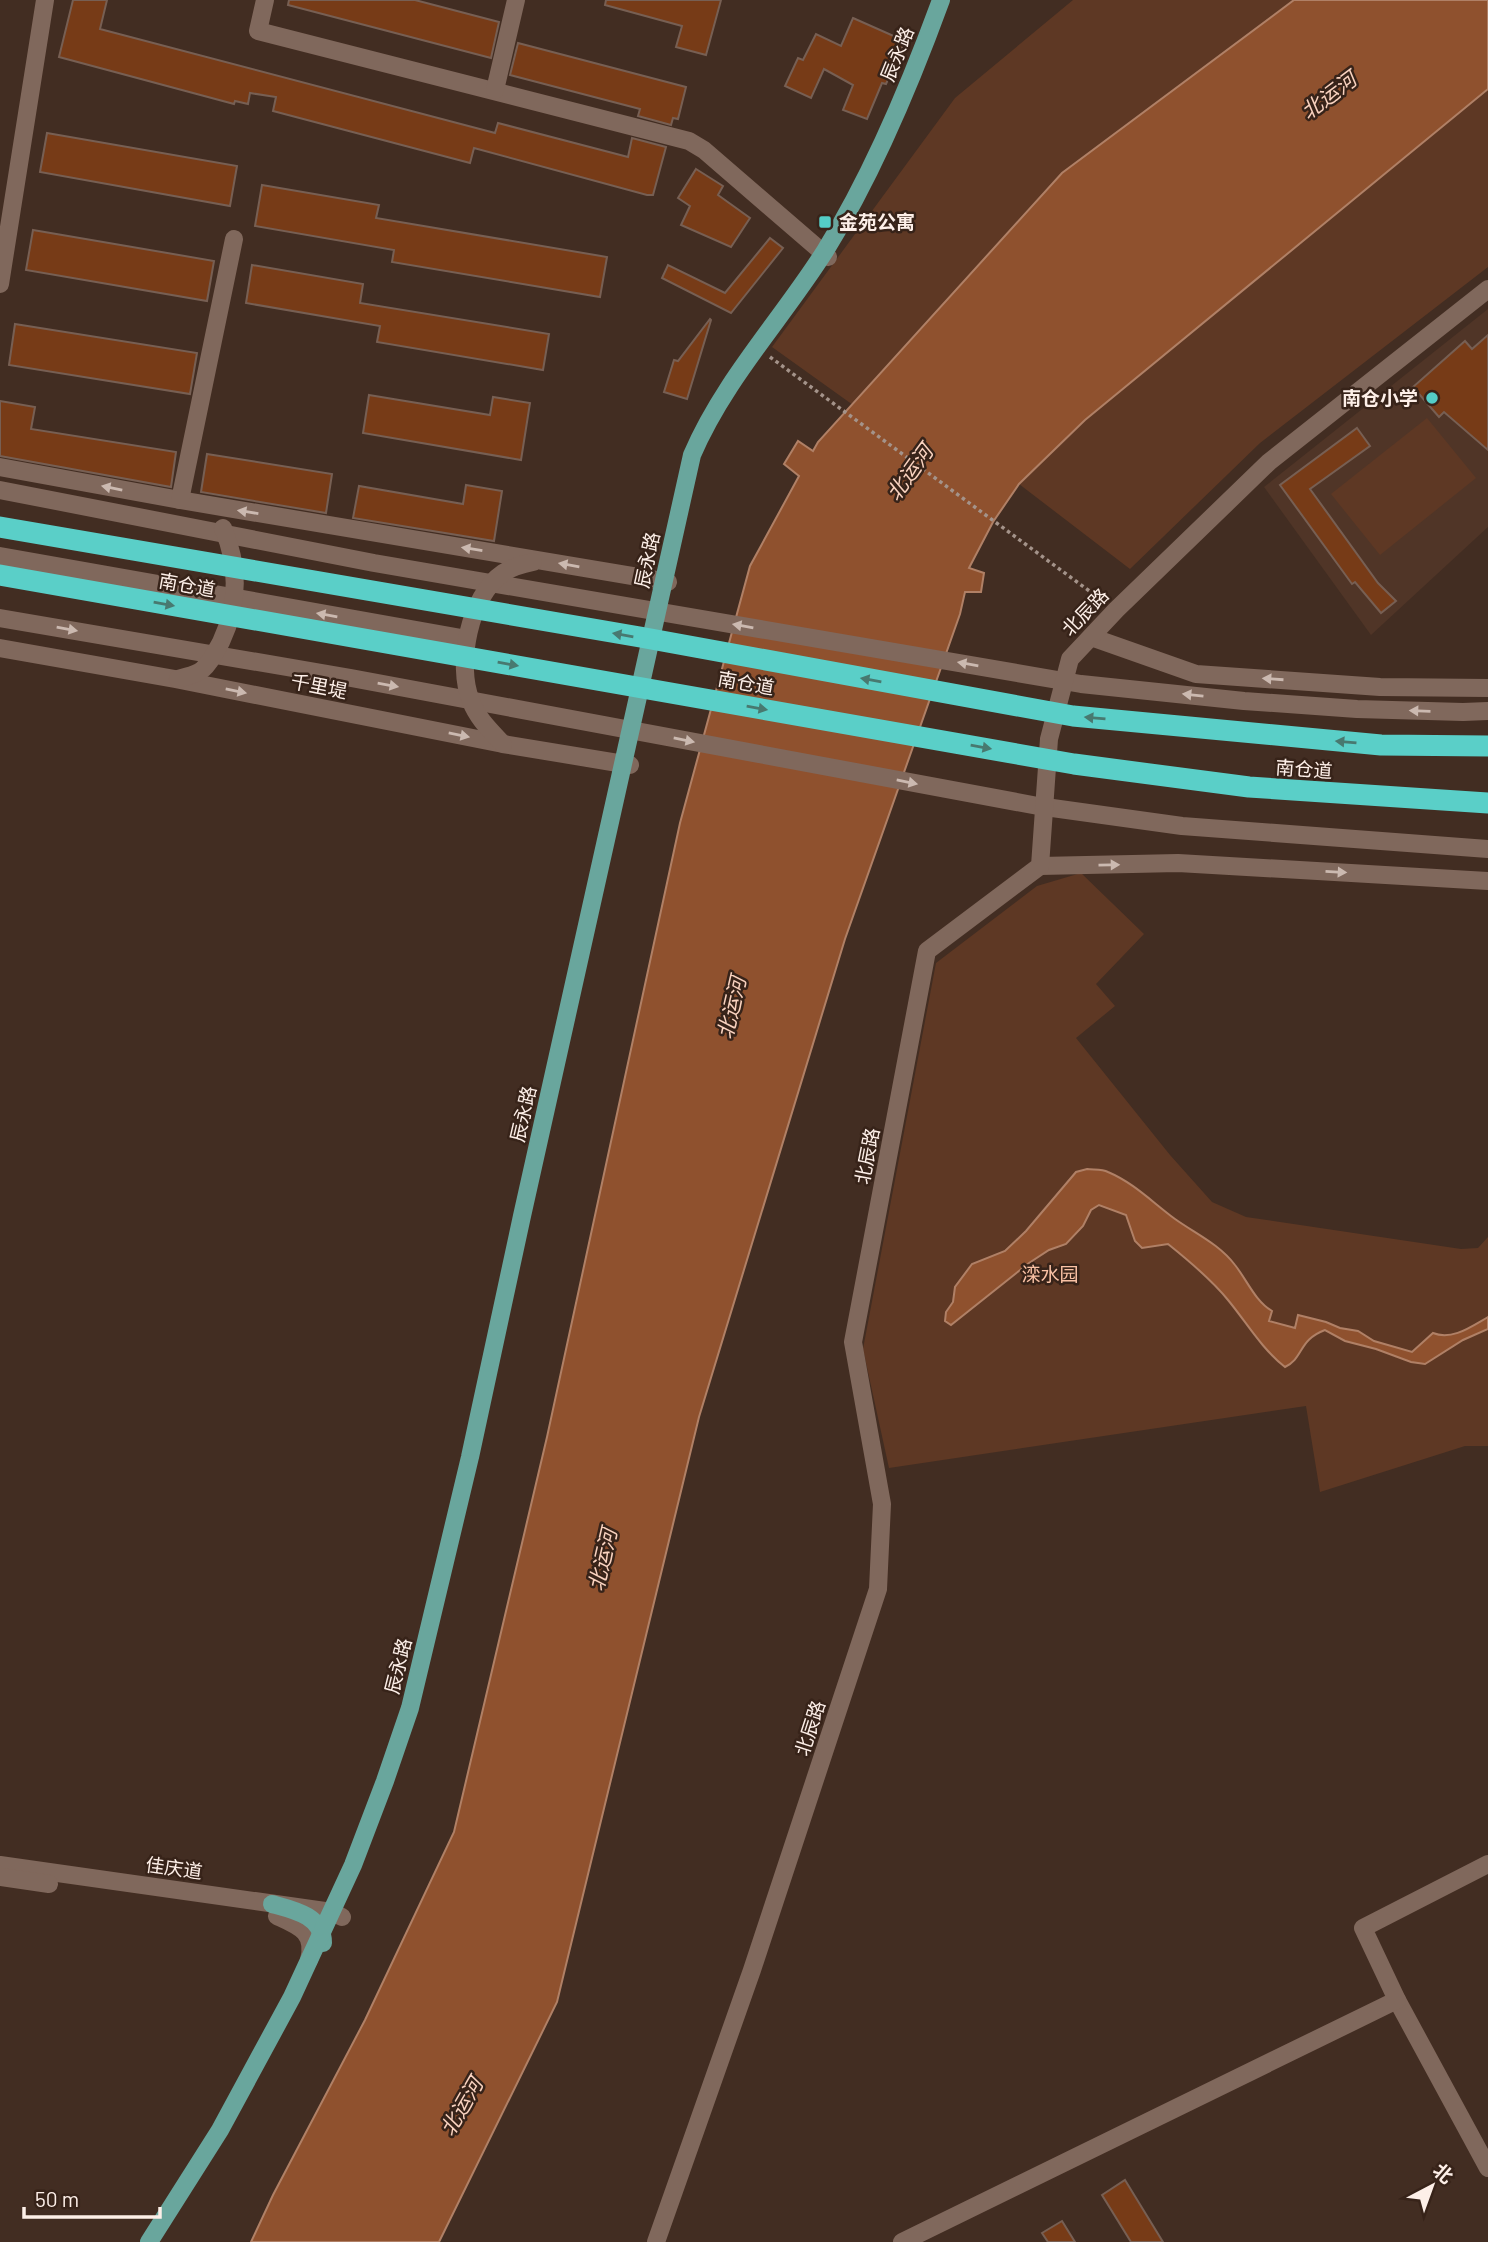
<svg xmlns="http://www.w3.org/2000/svg" width="1488" height="2242" viewBox="0 0 1488 2242" font-family="Barlow,'Noto Sans SC',sans-serif">
	<style>
		.built { fill: #503527 }
		.green { fill: #5e3824 }
		.water { fill: #8f512e; stroke: #b08066; stroke-width: 2 }
		.building { fill: #773b17; stroke: #775f53; stroke-width: 2 }
		.lines { fill: none; stroke-linecap: round; stroke-linejoin: round }
		.path { stroke: #a4938a; stroke-width: 3.5; stroke-dasharray: 3.5 3.5; stroke-linecap: butt }
		.minor { stroke: #80685c; stroke-width: 18 }
		.major { stroke: #69a69d; stroke-width: 18 }
		.highway { stroke: #5acfc8; stroke-width: 21 }
		.oneway { fill: #cbb9b0 }
		.oneway2 { fill: #487970 }
		.poi-dot { fill: #54cdc6; stroke: #372319; stroke-width: 2.5 }
		.labels { text-anchor: middle; stroke-width: 5; stroke-linejoin: round; paint-order: stroke }
		.street-label { font-size: 19px; fill: #fdefe8; stroke: #372319 }
		.poi-label { font-size: 19px; font-weight: bold; fill: #fdefe8; stroke: #372319; text-anchor: start }
		.park-label { font-size: 19px; fill: #fac2a5; stroke: #372319 }
		.water-label { font-size: 21px; font-style: italic; fill: #f9d2bf; stroke: #372319 }
	</style>
	<rect width="100%" height="100%" fill="#422d22"/>
	<path class="built" d="M1488,309V527L1371,635L1264,487Z"/>
	<g class="green">
		<path d="M1073,0H1294L1062,173L853,405L772,347L955,98Z"/>
		<path d="M1488,89V267L1260,443L1130,569L1019,484L1085,420Z"/>
		<path d="M1427,418L1476,478L1380,555L1331,494Z"/>
		<path d="M1081,873L1144,934L1096,984L1115,1006L1076,1038L1170,1155L1212,1202L1246,1217L1461,1249L1478,1248L1488,1237V1446H1465L1320,1492L1306,1406L889,1468L863,1349L936,963L1037,886Z"/>
	</g>
	<g class="water">
		<path d="M1294,0H1488V89L1085,420L1019,484L993,522L969,568L984,573L981,592H965L960,614L845,939L699,1417L557,2002L439,2242H251L273,2195L365,2020L454,1832L547,1437L680,823L750,566L799,476L784,464L798,441L813,451L818,442L1062,173Z"/>
		<path d="M1087,1169C1093,1170 1102,1169 1108,1172C1134,1183 1152,1202 1175,1219C1196,1234 1219,1244 1235,1265C1247,1280 1255,1301 1272,1311L1269,1321L1295,1328L1298,1315L1326,1322L1340,1328L1358,1331L1374,1341L1412,1352L1433,1333C1452,1341 1472,1326 1488,1317V1329L1463,1340L1425,1364L1411,1362L1376,1349L1345,1341L1325,1330C1298,1340 1304,1358 1285,1367C1261,1348 1247,1323 1228,1300C1211,1279 1188,1260 1168,1244L1142,1248L1135,1241L1126,1215L1099,1205L1091,1210L1083,1226L1066,1244L1049,1250L1029,1263L951,1325L945,1321L946,1312L953,1302L955,1287L972,1264L1005,1251L1026,1231L1076,1172Z"/>
	</g>
	<g class="building">
		<path d="M73,0H107L100,29L495,133L498,123L628,157L632,138L666,147L653,195H647L474,148L470,163L273,111L276,97L250,93L248,104L235,101L234,104L59,57Z"/>
		<path d="M289,0H415L499,22L491,58L288,5Z"/>
		<path d="M606,0H721L706,55L676,47L682,26L605,5Z"/>
		<path d="M853,18L905,41L886,84L882,83L867,119L843,110L853,85L824,69L811,98L785,86L798,58L803,60L816,34L841,46Z"/>
		<path d="M518,43L686,87L678,119L673,118L671,125L638,116L640,109L510,75Z"/>
		<path d="M47,133L237,166L230,206L40,172Z"/>
		<path d="M696,169L723,186L718,195L750,218L731,247L681,225L690,206L678,198Z"/>
		<path d="M262,185L379,205L376,218L607,257L600,297L392,262L394,250L255,226Z"/>
		<path d="M33,230L214,261L207,301L26,270Z"/>
		<path d="M770,238L783,248L731,313L662,278L668,265L725,293Z"/>
		<path d="M252,265L363,284L360,303L549,334L543,370L377,342L380,326L246,303Z"/>
		<path d="M710,319L711,320L687,399L664,392L674,360L678,361Z"/>
		<path d="M15,324L197,353L190,394L9,365Z"/>
		<path d="M1488,335V450L1444,412L1439,417L1413,387L1465,341L1472,349Z"/>
		<path d="M369,395L490,415L493,397L530,403L521,460L363,433Z"/>
		<path d="M0,401L35,407L31,429L176,452L171,487L0,456Z"/>
		<path d="M1357,428L1370,446L1310,489L1378,583L1396,601L1381,613L1355,582L1352,584L1280,485Z"/>
		<path d="M207,454L332,474L326,513L201,492Z"/>
		<path d="M466,485L502,491L494,541L353,518L359,486L463,504Z"/>
		<path d="M1125,2180L1163,2242H1131L1102,2195Z"/>
		<path d="M1062,2221L1075,2242H1048L1042,2233Z"/>
	</g>
	<g class="lines">
		<path class="path" d="M770,357L1103,601"/>
		<g class="minor">
			<path d="M265,0L258,31L689,141L704,150L828,257"/>
			<path d="M495,90L516,0"/>
			<path d="M0,284L45,0"/>
			<path d="M0,467L180,500L668,582"/>
			<path d="M0,490L374,563L1081,684L1244,701L1357,709L1463,712L1488,711"/>
			<path d="M180,500L234,239"/>
			<path d="M0,556L467,639"/>
			<path d="M0,618L351,678L1038,806L1182,826L1488,849"/>
			<path d="M1091,637L1196,674L1380,687L1488,688"/>
			<path d="M0,648L175,679L503,744L630,765"/>
			<path d="M178,679C186,676 197,675 203,669C211,662 216,651 221,642C239,604 239,566 223,528"/>
			<path d="M503,744C491,731 477,718 471,701C456,665 469,596 503,573C512,567 523,564 533,562"/>
			<path d="M1040,866L1178,863L1488,881"/>
			<path d="M0,1865L332,1912L342,1917"/>
			<path d="M0,1877L49,1884"/>
			<path d="M277,1916C299,1926 316,1932 309,1960"/>
			<path d="M1397,2000L1488,2168"/>
			<path d="M656,2242L752,1970L878,1589L882,1504L853,1342L927,951L1040,866L1049,739L1070,659L1116,610L1269,462L1488,289"/>
			<path d="M902,2242L1397,2000L1363,1928L1488,1864"/>
		</g>
		<g class="major">
			<path d="M272,1904C294,1910 323,1916 323,1943"/>
			<path d="M149,2242L220,2130L292,1997L353,1865L385,1781L410,1708L470,1457L522,1216L692,455C724,380 782,319 825,251C873,174 910,85 941,0"/>
		</g>
		<g class="highway">
			<path d="M0,527L640,637L1073,716L1381,745L1488,746"/>
			<path d="M0,575L1074,764L1249,787L1488,803"/>
		</g>
	</g>
	<defs><path id="oneway-solid" d="M-6-.8H1V-3.2L6.5 0L1 3.2V.8H-6Z" transform="scale(1.75)"/></defs>
	<g class="oneway">
		<use href="#oneway-solid" transform="translate(112 488) rotate(-169)"/>
		<use href="#oneway-solid" transform="translate(248 512) rotate(-171)"/>
		<use href="#oneway-solid" transform="translate(472 549) rotate(-171)"/>
		<use href="#oneway-solid" transform="translate(569 565) rotate(-170)"/>
		<use href="#oneway-solid" transform="translate(327 615) rotate(-170)"/>
		<use href="#oneway-solid" transform="translate(743 626) rotate(-170)"/>
		<use href="#oneway-solid" transform="translate(67 629) rotate(10)"/>
		<use href="#oneway-solid" transform="translate(968 664) rotate(-170)"/>
		<use href="#oneway-solid" transform="translate(1273 679) rotate(-176)"/>
		<use href="#oneway-solid" transform="translate(388 685) rotate(10)"/>
		<use href="#oneway-solid" transform="translate(236 691) rotate(11)"/>
		<use href="#oneway-solid" transform="translate(1193 695) rotate(-174)"/>
		<use href="#oneway-solid" transform="translate(1420 711) rotate(-178)"/>
		<use href="#oneway-solid" transform="translate(459 735) rotate(11)"/>
		<use href="#oneway-solid" transform="translate(684 740) rotate(11)"/>
		<use href="#oneway-solid" transform="translate(907 782) rotate(11)"/>
		<use href="#oneway-solid" transform="translate(1109 865) rotate(-1)"/>
		<use href="#oneway-solid" transform="translate(1336 872) rotate(3)"/>
	</g>
	<g class="oneway2">
		<use href="#oneway-solid" transform="translate(164 604) rotate(10)"/>
		<use href="#oneway-solid" transform="translate(623 635) rotate(-170)"/>
		<use href="#oneway-solid" transform="translate(508 664) rotate(10)"/>
		<use href="#oneway-solid" transform="translate(871 680) rotate(-170)"/>
		<use href="#oneway-solid" transform="translate(757 708) rotate(10)"/>
		<use href="#oneway-solid" transform="translate(1095 718) rotate(-175)"/>
		<use href="#oneway-solid" transform="translate(1346 742) rotate(-175)"/>
		<use href="#oneway-solid" transform="translate(981 747) rotate(10)"/>
	</g>
	<g class="poi-dot">
		<rect x="818" y="215" width="14" height="14" rx="3.5"/>
		<circle cx="1432" cy="398" r="7"/>
	</g>
	<g class="labels">
		<g class="street-label">
			<text transform="translate(897 54) rotate(-68)" y="7">辰永路</text>
			<text transform="translate(647 560) rotate(-78)" y="7">辰永路</text>
			<text transform="translate(187 585) rotate(10)" y="7">南仓道</text>
			<text transform="translate(1085 612) rotate(-46)" y="7">北辰路</text>
			<text transform="translate(746 683) rotate(10)" y="7">南仓道</text>
			<text transform="translate(319 686) rotate(11)" y="7">千里堤</text>
			<text transform="translate(1304 769) rotate(4)" y="7">南仓道</text>
			<text transform="translate(523 1114) rotate(-77)" y="7">辰永路</text>
			<text transform="translate(867 1156) rotate(-79)" y="7">北辰路</text>
			<text transform="translate(398 1666) rotate(-76)" y="7">辰永路</text>
			<text transform="translate(810 1728) rotate(-72)" y="7">北辰路</text>
			<text transform="translate(174 1868) rotate(8)" y="7">佳庆道</text>
		</g>
		<g class="poi-label">
			<text x="839" y="229">金苑公寓</text>
			<text x="1418" y="405" text-anchor="end">南仓小学</text>
		</g>
		<g class="park-label">
			<text x="1050" y="1281">滦水园</text>
		</g>
		<g class="water-label">
			<text transform="translate(1329 96) rotate(-37)" y="7">北运河</text>
			<text transform="translate(910 473) rotate(-54)" y="7">北运河</text>
			<text transform="translate(732 1008) rotate(-77)" y="7">北运河</text>
			<text transform="translate(603 1560) rotate(-77)" y="7">北运河</text>
			<text transform="translate(462 2107) rotate(-60)" y="7">北运河</text>
		</g>
	</g>
	<g transform="translate(1432 2186) rotate(41)" stroke="#372319" stroke-width="5" paint-order="stroke">
	<path d="M0-5L12 26L0 18L-12 26Z" fill="#fdefe8"/>
	<text y="-10" font-size="19" font-weight="bold" text-anchor="middle" fill="#fdefe8">北</text>
	</g>
	<path d="M24 2207v10h136v-10" fill="none" stroke="#fdefe8" stroke-width="3.5"/>
	<text x="35" y="2207" font-size="21" fill="#fdefe8" stroke="#372319" stroke-width="5" paint-order="stroke">50 m</text>
</svg>
